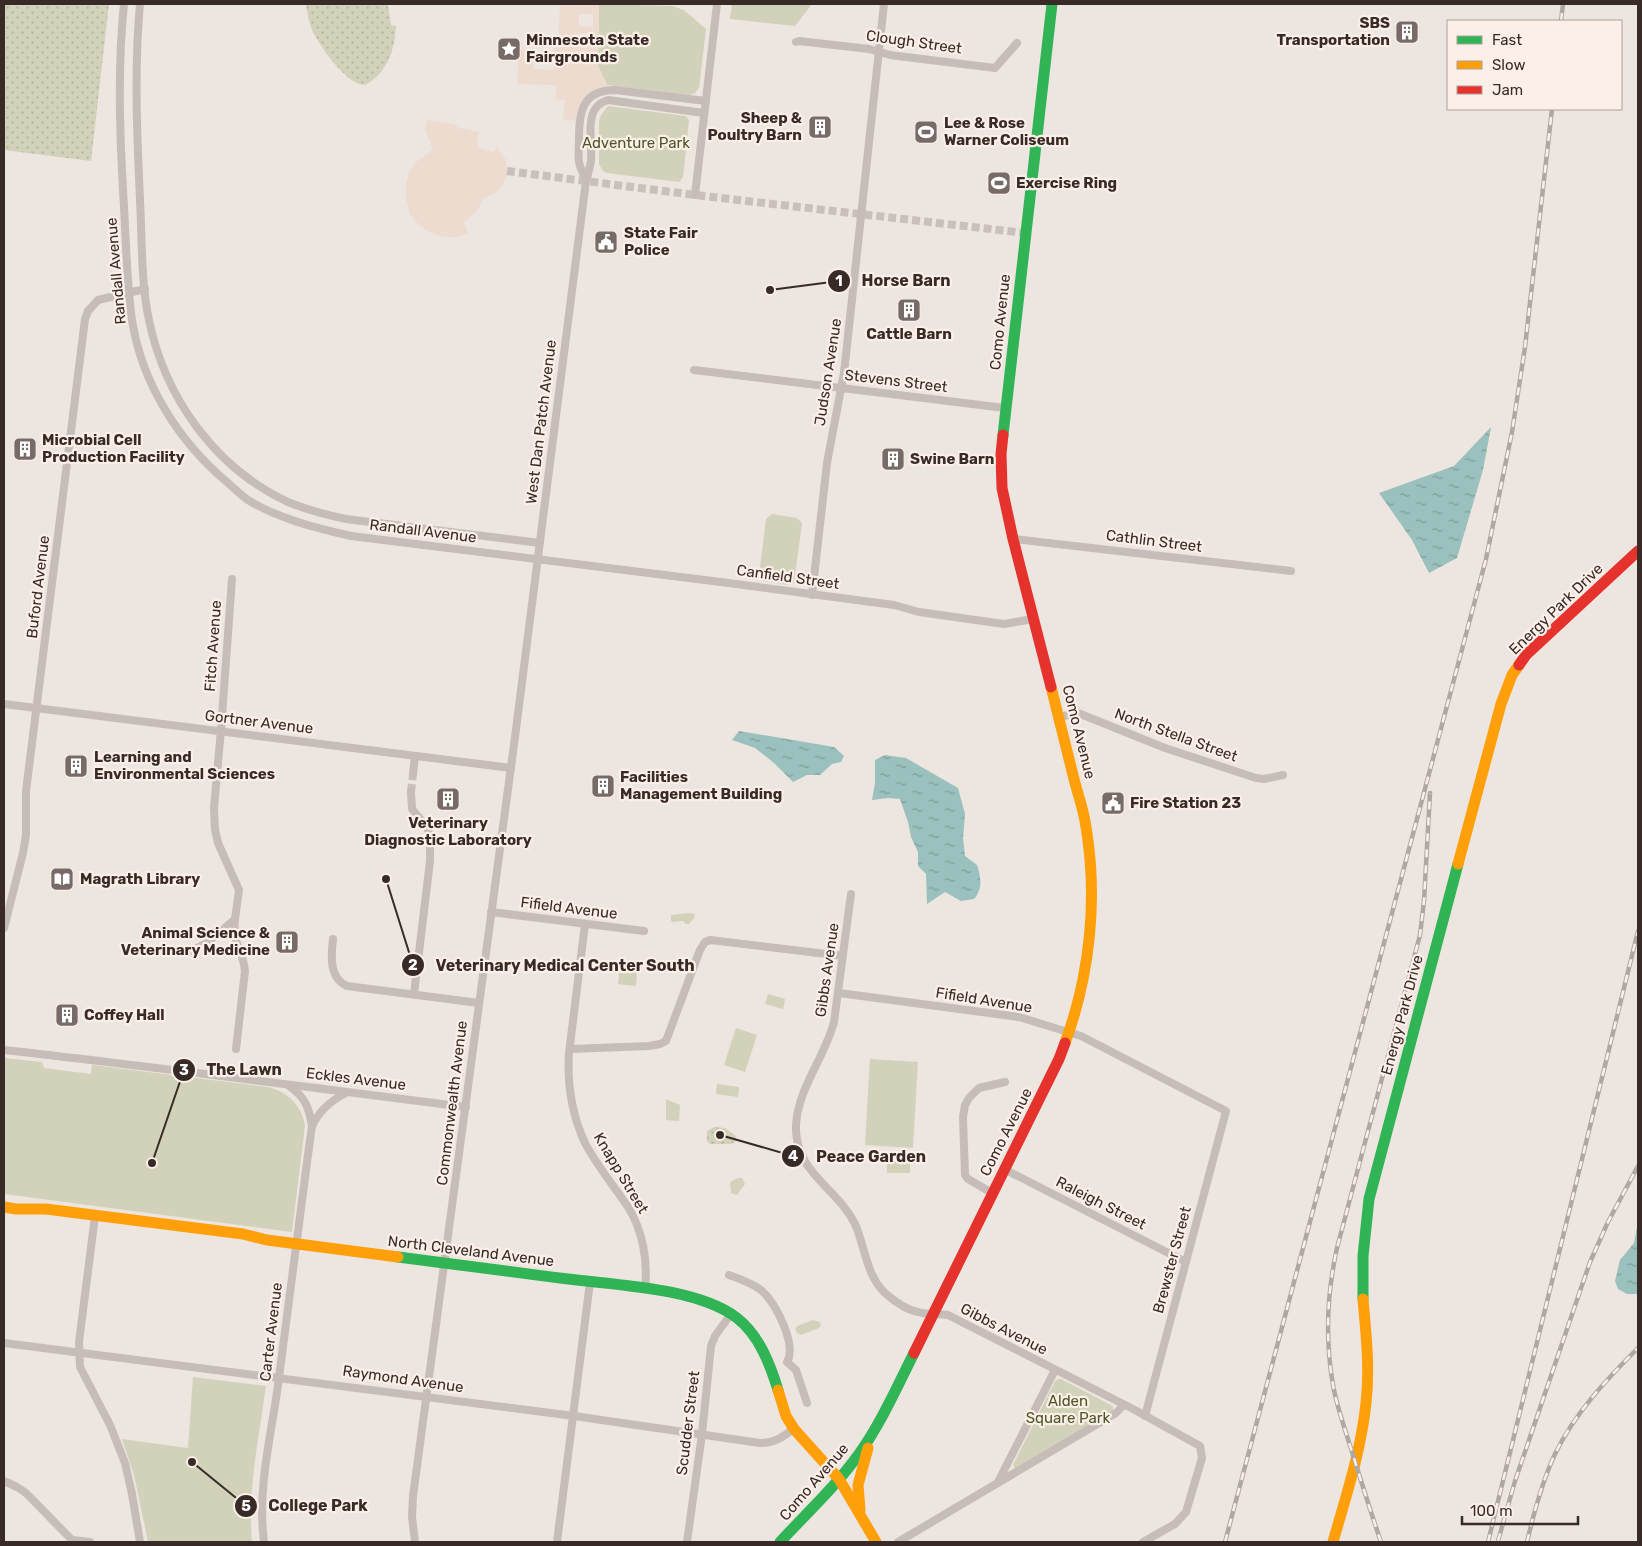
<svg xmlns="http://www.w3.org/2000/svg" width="1642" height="1546" viewBox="0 0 1642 1546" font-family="Rubik,sans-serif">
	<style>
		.grass { fill: url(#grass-dots) }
		.park { fill: #d1d2b9 }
		.plaza { fill: #ecdbce; fill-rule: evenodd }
		.water { fill: url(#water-ripples) }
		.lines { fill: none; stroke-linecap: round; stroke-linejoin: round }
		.street-tunnel { stroke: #c9c0bb; stroke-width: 8; stroke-dasharray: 8 4; stroke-linecap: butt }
		.street { stroke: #c6bdb9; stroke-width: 8 }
		.fast { stroke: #30b455; stroke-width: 11 }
		.slow { stroke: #ff9f0a; stroke-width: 11 }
		.jam { stroke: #e5322d; stroke-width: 11 }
		.rail-casing { stroke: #aea7a3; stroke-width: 4.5 }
		.rail { stroke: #fbefe7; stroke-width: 2.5; stroke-dasharray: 8; stroke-linecap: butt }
		.labels { text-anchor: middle; stroke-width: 4.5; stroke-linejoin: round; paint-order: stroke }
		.poi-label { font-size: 15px; font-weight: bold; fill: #372a27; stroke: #fbefe7; text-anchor: start }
		.street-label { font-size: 15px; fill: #372a27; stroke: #fbefe7 }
		.park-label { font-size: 15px; fill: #4c5729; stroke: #fbefe7 }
		.leader { fill: none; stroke: #372a27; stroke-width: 2 }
		.callout-dot { fill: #372a27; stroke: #fbefe7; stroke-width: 2 }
		.mark-label { font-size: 15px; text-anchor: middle; font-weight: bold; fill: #fff }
		.callout-label { font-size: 16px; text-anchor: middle; font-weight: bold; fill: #372a27; stroke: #fbefe7; stroke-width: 4.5; stroke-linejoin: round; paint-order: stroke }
	</style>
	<defs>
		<pattern id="grass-dots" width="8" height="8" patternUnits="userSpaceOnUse" patternTransform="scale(1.25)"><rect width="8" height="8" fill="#d1d2b9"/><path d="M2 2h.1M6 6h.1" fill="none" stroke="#b4b49f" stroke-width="1.8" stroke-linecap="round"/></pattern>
		<pattern id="water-ripples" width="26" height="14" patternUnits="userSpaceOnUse" patternTransform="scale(1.25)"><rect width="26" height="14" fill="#9ac1bd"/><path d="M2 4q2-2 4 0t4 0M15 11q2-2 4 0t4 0" fill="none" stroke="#7e9d9a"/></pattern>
	</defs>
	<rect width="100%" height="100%" fill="#ede5e0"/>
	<g class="grass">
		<path d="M4,4H109L91,161L4,150Z"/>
		<path d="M306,4L388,5L391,25L396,26C395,49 387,74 365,85C346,85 320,46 312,30C309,22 307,12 306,4Z"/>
		<path d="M714,1127L725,1128L736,1136L735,1142L731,1144H710L707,1141V1131Z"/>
	</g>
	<g class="park">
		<path d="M599,4L672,6L684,10L706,29L699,88L695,93L689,95L607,85L598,66Z"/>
		<path d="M732,4H812L795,26L730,19Z"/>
		<path d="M608,106L686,116L689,120L683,177L679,182L607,173L603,171L599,164V121L601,115Z"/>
		<path d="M772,514L797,518L802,523L794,583L788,585L763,581L759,575L766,519Z"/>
		<path d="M690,913L695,914L694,918L689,924H686L683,921L673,922L671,921V915Z"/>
		<path d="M637,972L636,986L618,984L619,973Z"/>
		<path d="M768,994L785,999L783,1009L765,1004Z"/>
		<path d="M736,1028L757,1035L745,1072L724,1065Z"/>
		<path d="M4,1058L42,1062L44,1068L91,1074L92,1065L267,1087C287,1091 302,1105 305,1126L292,1232L4,1194Z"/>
		<path d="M870,1059L918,1062L913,1148L865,1145Z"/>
		<path d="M717,1084L739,1087L738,1097L716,1094Z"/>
		<path d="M666,1099L680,1105L679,1121L666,1120Z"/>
		<path d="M887,1159L910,1160V1173H887Z"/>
		<path d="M738,1178H742L745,1184L737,1195L731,1193L730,1182Z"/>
		<path d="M813,1320L820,1322L821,1325L819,1328L801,1335L797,1333L795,1329L797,1326Z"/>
		<path d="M193,1377L266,1386C259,1438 247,1490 252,1542H148L134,1475L122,1439L188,1448Z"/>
		<path d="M1058,1379H1061L1111,1405L1113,1407V1410L1015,1469L1013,1465L1055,1381Z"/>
	</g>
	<g class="plaza">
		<path d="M560,4H599L598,66L608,86L595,90L585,98L579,106L575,121L563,119L565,100L555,99L557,85L517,84L519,49H534L533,69L554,70V48L558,47ZM579,14H593V27L579,26ZM579,33H593V46H579Z"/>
		<path d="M427,120L455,124L458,128L479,132L477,145L480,149L493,152L497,148L506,160L507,175L503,184L499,190L492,195L483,198L480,206L474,214L464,222L468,234L458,237H445L431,233L419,225L410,214L406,198V184L409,173L416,162L433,150L425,129Z"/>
	</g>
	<g class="water">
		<path d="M1491,427L1483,470L1457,558L1429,573L1412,540L1379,493L1454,466Z"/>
		<path d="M739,731L834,747L844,756L841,762L832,764L820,775H807L793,782L774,763L755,748L732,740Z"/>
		<path d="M885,755L906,758L958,788L965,814L963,838L965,856L977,865C981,877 983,889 974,899L961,901L945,892L927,904L926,874L918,866V852L911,837L908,822L900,799L888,798L872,800L875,783V760Z"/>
		<path d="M1638,1222V1294H1627L1618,1289L1615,1281L1620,1260L1634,1243Z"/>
	</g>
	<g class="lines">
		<g class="street-tunnel">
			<path d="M507,171L695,195L1025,233"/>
			<path d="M411,792L413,774"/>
		</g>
		<g class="street">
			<path d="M124,4C117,72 120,139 124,207C126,245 127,283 132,320C142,384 179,442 228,483C234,488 241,495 248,500C279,519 316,528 351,536L721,582L894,605L919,612L1004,624L1033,619"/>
			<path d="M140,4C134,69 137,134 140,200C142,237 141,284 149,320C165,398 215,468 288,502C307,510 327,515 346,519L540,543"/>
			<path d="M796,42L799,41L869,49L890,55L995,68L1017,43"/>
			<path d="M586,180C584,175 580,168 579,162C578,155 579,146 579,138C579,111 583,90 615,90L706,101"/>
			<path d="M695,195L717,4"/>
			<path d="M694,370L1005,408"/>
			<path d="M1013,539L1291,571"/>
			<path d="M812,595L827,463L844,373L884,4"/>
			<path d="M4,704L511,768"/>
			<path d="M1059,717L1078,713L1165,748L1256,778L1264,779L1283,775"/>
			<path d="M413,774L415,756"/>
			<path d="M411,792L412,809L426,826L430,835V861L414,994"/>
			<path d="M851,894L834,1022C825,1057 798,1088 796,1125C794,1173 837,1187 855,1224C865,1246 866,1275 885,1293C893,1300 907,1310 918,1312C927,1315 938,1313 948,1315L1133,1409L1200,1446L1202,1458L1186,1512L1175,1524L1143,1542"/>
			<path d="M491,912L644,931"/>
			<path d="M235,919C232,944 243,950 245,971L236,1049"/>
			<path d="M585,924L569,1053C567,1084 572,1115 585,1143C597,1166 614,1186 628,1207C643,1231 648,1261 645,1289"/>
			<path d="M4,928L23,853L26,835V791L85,319L88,311L98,300L145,289"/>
			<path d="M333,939C331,956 329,978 347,986L479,1003"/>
			<path d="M179,953C202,951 218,934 235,919L239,890L218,843L215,830L214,808L221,730L232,579"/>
			<path d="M839,993L1019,1017L1081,1036L1226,1111L1145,1416"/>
			<path d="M570,1049L649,1046L660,1044L666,1041L700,950L705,942L710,940L843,956"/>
			<path d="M4,1050C158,1067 312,1088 466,1107"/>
			<path d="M289,1086C305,1097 309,1107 312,1126"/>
			<path d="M1004,1169L1186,1262"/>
			<path d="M992,1193L968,1179L965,1175L963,1117L965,1105L969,1098L979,1088L1005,1082"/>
			<path d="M95,1216L79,1342L80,1367L110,1425L125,1463L132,1494L140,1542"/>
			<path d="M729,1275C740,1279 752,1283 761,1290C776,1303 797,1345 787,1362L796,1370L807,1403"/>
			<path d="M4,1343L574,1416L760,1443C773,1444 784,1437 794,1428"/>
			<path d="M4,1481L17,1487L26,1493L72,1540L90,1542"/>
			<path d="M998,1482L1055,1370"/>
			<path d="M264,1542C257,1489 271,1437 278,1385C289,1298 300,1212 312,1126C319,1111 332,1100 346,1093"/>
			<path d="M415,1542L412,1517L413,1496L515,737L586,181C588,174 590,167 591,161C593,141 582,107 608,100L704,113"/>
			<path d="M557,1542L590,1282"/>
			<path d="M687,1542L702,1434L711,1346L715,1336L731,1314"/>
			<path d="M898,1542L1116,1413L1124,1405"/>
		</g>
		<g class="fast">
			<path d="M1003,435L1052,4"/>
			<path d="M398,1257C454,1264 511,1272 568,1279C616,1285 698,1288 737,1318C759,1335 770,1364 778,1390"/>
			<path d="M1363,1299V1256L1369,1199L1458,864"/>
			<path d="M780,1542C807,1513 836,1486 859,1454C881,1423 897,1387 914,1353"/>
		</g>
		<g class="slow">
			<path d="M1051,687C1059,718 1066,748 1074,779C1078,795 1084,811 1086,827C1098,899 1090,975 1065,1043"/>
			<path d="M1458,864L1501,704L1512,675L1519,665"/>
			<path d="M4,1207L16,1209H46L243,1234L267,1240L398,1257"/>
			<path d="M778,1390L786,1416L794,1429L839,1479L876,1542"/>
			<path d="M860,1510L858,1485L868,1448"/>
			<path d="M1333,1542C1346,1496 1361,1451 1366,1403C1370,1368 1366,1334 1363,1299"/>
		</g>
		<g class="jam">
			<path d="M1003,435L1001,454L1002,488L1013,539L1051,687"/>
			<path d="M1519,665L1526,655L1638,551"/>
			<path d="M914,1353L1059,1059L1065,1043"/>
		</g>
		<g class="rail-casing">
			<g id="rail">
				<path d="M1561,21L1563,4"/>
				<path d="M1498,1541L1515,1481L1590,1262L1608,1222L1638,1166"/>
				<path d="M1225,1542L1486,559L1512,432L1525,347L1552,109"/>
				<path d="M1381,1542C1371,1513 1362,1484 1353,1455C1346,1432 1337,1408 1333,1385C1325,1339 1327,1293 1337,1248L1420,935L1424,901L1430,793"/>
				<path d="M1488,1542L1638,931"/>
				<path d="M1527,1542C1534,1512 1542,1482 1555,1454C1575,1413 1606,1380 1638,1348"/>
			</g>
		</g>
		<use href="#rail" class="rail"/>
	</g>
	<defs>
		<g id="building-square" transform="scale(1.25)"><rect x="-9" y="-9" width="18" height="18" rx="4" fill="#776b68" stroke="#fbefe7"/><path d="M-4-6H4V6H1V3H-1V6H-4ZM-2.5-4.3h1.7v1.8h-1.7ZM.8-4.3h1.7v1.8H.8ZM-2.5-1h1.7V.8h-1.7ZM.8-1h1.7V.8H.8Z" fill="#fff"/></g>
		<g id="sight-square" transform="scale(1.25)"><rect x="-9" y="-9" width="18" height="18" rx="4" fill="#776b68" stroke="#fbefe7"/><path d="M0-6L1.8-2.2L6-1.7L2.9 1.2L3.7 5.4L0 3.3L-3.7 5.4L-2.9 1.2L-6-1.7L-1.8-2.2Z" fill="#fff"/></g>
		<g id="stadium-square" transform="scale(1.25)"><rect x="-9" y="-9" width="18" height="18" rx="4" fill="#776b68" stroke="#fbefe7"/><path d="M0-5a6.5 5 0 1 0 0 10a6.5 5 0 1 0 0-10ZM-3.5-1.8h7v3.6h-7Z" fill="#fff"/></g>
		<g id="civic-square" transform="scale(1.25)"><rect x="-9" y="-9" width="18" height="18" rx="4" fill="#776b68" stroke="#fbefe7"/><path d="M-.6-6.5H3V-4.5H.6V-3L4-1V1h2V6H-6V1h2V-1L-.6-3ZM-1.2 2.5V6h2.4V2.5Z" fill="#fff"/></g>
		<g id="library-square" transform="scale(1.25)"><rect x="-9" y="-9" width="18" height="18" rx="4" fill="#776b68" stroke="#fbefe7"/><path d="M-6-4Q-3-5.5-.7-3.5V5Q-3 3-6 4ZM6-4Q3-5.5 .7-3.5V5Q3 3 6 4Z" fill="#fff"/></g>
	</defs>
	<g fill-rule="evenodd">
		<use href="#building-square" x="1407" y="32"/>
		<use href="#sight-square" x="509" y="49"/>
		<use href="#building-square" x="820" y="127"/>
		<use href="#stadium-square" x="926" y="132"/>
		<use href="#stadium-square" x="999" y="183"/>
		<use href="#civic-square" x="606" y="242"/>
		<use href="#building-square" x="909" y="310"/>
		<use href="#building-square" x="25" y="449"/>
		<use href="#building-square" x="893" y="459"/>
		<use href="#building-square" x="76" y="766"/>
		<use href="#building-square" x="603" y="786"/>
		<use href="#building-square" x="448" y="799"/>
		<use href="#civic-square" x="1113" y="803"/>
		<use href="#library-square" x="62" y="879"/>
		<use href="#building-square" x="287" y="942"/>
		<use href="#building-square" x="67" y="1015"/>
	</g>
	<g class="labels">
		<g class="poi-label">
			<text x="1390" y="28" text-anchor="end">SBS<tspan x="1390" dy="17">Transportation</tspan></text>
			<text x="526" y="45">Minnesota State<tspan x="526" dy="17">Fairgrounds</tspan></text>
			<text x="802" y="123" text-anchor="end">Sheep &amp;<tspan x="802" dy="17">Poultry Barn</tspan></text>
			<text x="944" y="128">Lee &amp; Rose<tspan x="944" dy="17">Warner Coliseum</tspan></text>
			<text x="1016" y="188">Exercise Ring</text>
			<text x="624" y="238">State Fair<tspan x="624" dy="17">Police</tspan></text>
			<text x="909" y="339" text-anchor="middle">Cattle Barn</text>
			<text x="42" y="445">Microbial Cell<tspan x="42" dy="17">Production Facility</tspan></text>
			<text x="910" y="464">Swine Barn</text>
			<text x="94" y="762">Learning and<tspan x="94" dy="17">Environmental Sciences</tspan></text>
			<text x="620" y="782">Facilities<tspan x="620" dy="17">Management Building</tspan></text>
			<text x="1130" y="808">Fire Station 23</text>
			<text x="448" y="828" text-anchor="middle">Veterinary<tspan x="448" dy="17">Diagnostic Laboratory</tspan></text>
			<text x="80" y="884">Magrath Library</text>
			<text x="270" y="938" text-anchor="end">Animal Science &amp;<tspan x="270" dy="17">Veterinary Medicine</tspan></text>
			<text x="84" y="1020">Coffey Hall</text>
		</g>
		<g class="street-label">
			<text transform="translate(914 42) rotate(8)" y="5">Clough Street</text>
			<text transform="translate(116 271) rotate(-95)" y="5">Randall Avenue</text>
			<text transform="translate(1000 322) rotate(-84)" y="5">Como Avenue</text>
			<text transform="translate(828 372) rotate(-81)" y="5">Judson Avenue</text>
			<text transform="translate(896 381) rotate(7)" y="5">Stevens Street</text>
			<text transform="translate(541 422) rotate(-83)" y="5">West Dan Patch Avenue</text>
			<text transform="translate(423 531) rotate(7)" y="5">Randall Avenue</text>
			<text transform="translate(1154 541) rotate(7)" y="5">Cathlin Street</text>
			<text transform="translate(788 577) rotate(8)" y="5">Canfield Street</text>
			<text transform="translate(38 587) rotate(-83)" y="5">Buford Avenue</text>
			<text transform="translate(1556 609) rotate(-44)" y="5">Energy Park Drive</text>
			<text transform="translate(213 646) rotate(-86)" y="5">Fitch Avenue</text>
			<text transform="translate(259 722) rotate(7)" y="5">Gortner Avenue</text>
			<text transform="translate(1079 732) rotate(76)" y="5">Como Avenue</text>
			<text transform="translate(1176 735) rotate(20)" y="5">North Stella Street</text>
			<text transform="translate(569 908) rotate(7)" y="5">Fifield Avenue</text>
			<text transform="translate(827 970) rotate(-82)" y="5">Gibbs Avenue</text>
			<text transform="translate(984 1000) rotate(9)" y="5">Fifield Avenue</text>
			<text transform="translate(1402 1015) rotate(-75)" y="5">Energy Park Drive</text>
			<text transform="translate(356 1079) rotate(7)" y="5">Eckles Avenue</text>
			<text transform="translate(452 1103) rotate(-83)" y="5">Commonwealth Avenue</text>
			<text transform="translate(1006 1132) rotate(-63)" y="5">Como Avenue</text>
			<text transform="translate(621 1173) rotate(59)" y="5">Knapp Street</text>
			<text transform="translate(1101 1203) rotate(27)" y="5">Raleigh Street</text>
			<text transform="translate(471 1251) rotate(7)" y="5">North Cleveland Avenue</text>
			<text transform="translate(1172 1260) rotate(-75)" y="5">Brewster Street</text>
			<text transform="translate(1004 1329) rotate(27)" y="5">Gibbs Avenue</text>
			<text transform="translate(271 1332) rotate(-83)" y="5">Carter Avenue</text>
			<text transform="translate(403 1379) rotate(8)" y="5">Raymond Avenue</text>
			<text transform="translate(688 1423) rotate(-83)" y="5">Scudder Street</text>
			<text transform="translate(814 1482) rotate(-49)" y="5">Como Avenue</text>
		</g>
		<g class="park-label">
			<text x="636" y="148">Adventure Park</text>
			<text x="1068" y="1406">Alden<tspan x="1068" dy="17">Square Park</tspan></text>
		</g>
	</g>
	<path class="leader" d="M770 290L839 281M386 879L413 965M152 1163L184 1070M720 1135L793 1156M192 1462L246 1506"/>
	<g class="callout-dot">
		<circle cx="770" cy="290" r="5"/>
		<circle cx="386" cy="879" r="5"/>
		<circle cx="152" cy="1163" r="5"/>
		<circle cx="720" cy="1135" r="5"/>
		<circle cx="192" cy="1462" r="5"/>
		<circle cx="839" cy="281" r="12"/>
		<circle cx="413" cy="965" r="12"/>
		<circle cx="184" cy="1070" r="12"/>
		<circle cx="793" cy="1156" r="12"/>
		<circle cx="246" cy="1506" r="12"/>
	</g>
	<g class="mark-label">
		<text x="839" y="286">1</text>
		<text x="413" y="970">2</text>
		<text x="184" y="1075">3</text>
		<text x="793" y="1161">4</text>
		<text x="246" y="1511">5</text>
	</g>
	<g class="callout-label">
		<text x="906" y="286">Horse Barn</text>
		<text x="565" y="971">Veterinary Medical Center South</text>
		<text x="244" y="1075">The Lawn</text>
		<text x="871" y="1162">Peace Garden</text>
		<text x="318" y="1511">College Park</text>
	</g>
	<rect width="1642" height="1546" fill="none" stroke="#372a27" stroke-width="10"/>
	<rect x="1447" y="20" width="175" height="90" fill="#fbefe7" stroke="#ada09a"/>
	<rect x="1457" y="36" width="25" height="8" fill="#30b455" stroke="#ada09a"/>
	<text x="1492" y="45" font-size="15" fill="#372a27">Fast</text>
	<rect x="1457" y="61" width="25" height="8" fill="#ff9f0a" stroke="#ada09a"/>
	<text x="1492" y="70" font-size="15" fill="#372a27">Slow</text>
	<rect x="1457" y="86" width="25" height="8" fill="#e5322d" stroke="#ada09a"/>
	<text x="1492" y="95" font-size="15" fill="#372a27">Jam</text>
	<path d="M1462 1516v8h116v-8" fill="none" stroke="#372a27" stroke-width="2.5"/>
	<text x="1470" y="1516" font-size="15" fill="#372a27" stroke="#fbefe7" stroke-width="4" paint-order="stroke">100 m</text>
</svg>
